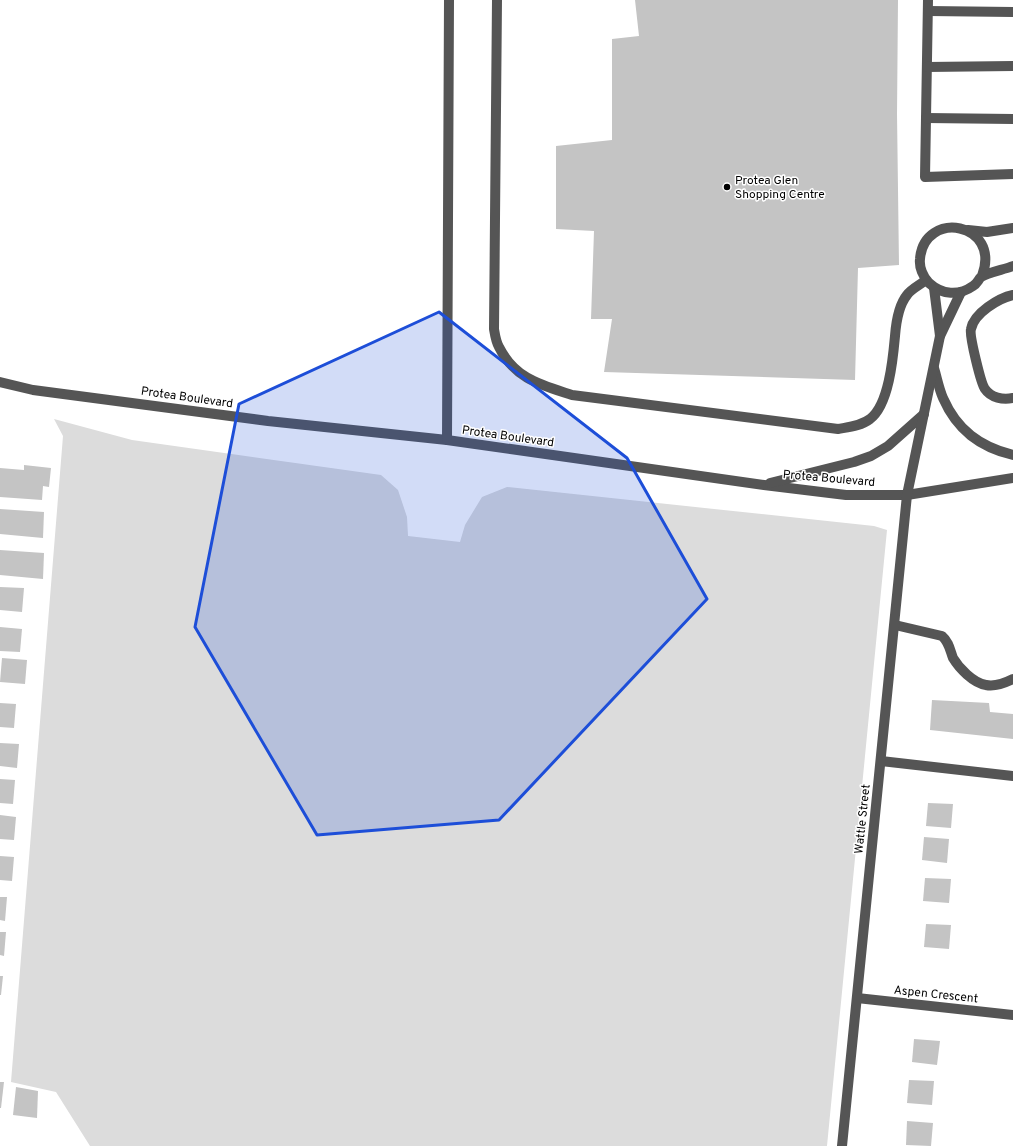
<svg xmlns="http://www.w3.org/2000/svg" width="1013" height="1146" viewBox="0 0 1013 1146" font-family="Overpass,sans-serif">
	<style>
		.green { fill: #dcdcdc }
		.building { fill: #c4c4c4 }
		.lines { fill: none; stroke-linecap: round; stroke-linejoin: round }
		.minor { stroke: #555; stroke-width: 10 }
		.marked { fill: #1d4ed8; fill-opacity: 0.2; stroke: #1d4ed8; stroke-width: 3; stroke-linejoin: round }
		.poi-dot { fill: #000; stroke: #fff; stroke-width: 1.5 }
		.labels { text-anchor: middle; stroke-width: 3; stroke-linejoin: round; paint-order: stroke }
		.poi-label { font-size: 12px; fill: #000; stroke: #fff; text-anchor: start }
		.street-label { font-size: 12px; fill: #000; stroke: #fff }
	</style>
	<rect width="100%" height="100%" fill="#fff"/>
	<path class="green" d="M54,419L132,440L381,475L398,490L407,517L408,536L460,542L465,525L482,497L507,487L874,526L887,530L827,1146H90L56,1092L11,1082L63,436Z"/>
	<g class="building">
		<path d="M635,0H898L897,114L899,265L858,268L855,380L604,372L612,319H591L594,231L556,229V146L612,140V39L639,36Z"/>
		<path d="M24,465L51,468L49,487L43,486L42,500L0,497V468L24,470Z"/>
		<path d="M0,509L44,512L43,538L0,534Z"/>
		<path d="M0,550L44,553L43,579L0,575Z"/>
		<path d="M0,587L24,588L22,612L0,610Z"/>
		<path d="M0,627L22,629L20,652L0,651Z"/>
		<path d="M2,658L27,660L25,684L0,682Z"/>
		<path d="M932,700L989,703L990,712L1013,714V739L930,730Z"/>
		<path d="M0,703L16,704L14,728L0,727Z"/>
		<path d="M0,743L19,744L17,768L0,766Z"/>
		<path d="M0,779L15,780L13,804L0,803Z"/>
		<path d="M928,803L953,804L951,828L926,826Z"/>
		<path d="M0,815L16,817L14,840L0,839Z"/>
		<path d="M924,837L949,839L947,863L922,860Z"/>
		<path d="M0,856L14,857L12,881L0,880Z"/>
		<path d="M925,878L951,879L949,903L923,901Z"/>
		<path d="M0,897H7L5,921L0,920Z"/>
		<path d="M926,924L951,925L949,949L924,947Z"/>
		<path d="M0,932H6L4,956L0,955Z"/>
		<path d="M0,976H3L1,995H0Z"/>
		<path d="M914,1039L940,1041L937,1065L912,1062Z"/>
		<path d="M909,1080L934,1081L932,1105L907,1103Z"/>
		<path d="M0,1082H4L1,1108H0Z"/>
		<path d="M16,1087L38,1091L37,1118L13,1115Z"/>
		<path d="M907,1121L933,1123L931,1146L906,1145Z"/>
	</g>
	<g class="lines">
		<g class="minor">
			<path d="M497,0L494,329C495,335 496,342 499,347C515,379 541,385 572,395L838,429C849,427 861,426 870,419C889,405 893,358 895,336C896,323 898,306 907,295C911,289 920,285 926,280"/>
			<path d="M928,0L925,177L1013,174"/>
			<path d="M928,11L1013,12"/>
			<path d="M927,67L1013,66"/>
			<path d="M926,118L1013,119"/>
			<path d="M968,230L987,232L1013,228"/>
			<path d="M982,276C1002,222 924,209 920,259C919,267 923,277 929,283C942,295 959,296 973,286C977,284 978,280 981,277C986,273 1006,269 1013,266"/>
			<path d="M934,288L940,336"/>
			<path d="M1013,295C999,298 974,313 971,329C969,335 981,384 985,389C991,398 1003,400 1013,398"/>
			<path d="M934,368C937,378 939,389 943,398C957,430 980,447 1013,455"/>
			<path d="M0,382L33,390L268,421L447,440L764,485L846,495H907L1013,478"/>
			<path d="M447,440L449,0"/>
			<path d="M770,483L854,462L871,456L888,446L924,414"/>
			<path d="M895,625L942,636C949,642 950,650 953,658C959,668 973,683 986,685C995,687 1005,683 1013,679"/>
			<path d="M881,761L1013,776"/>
			<path d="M857,998L1013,1015"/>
			<path d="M842,1146L907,495L940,336L961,292"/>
		</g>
	</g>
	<path class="marked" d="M439,312L627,458L707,599L499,820L317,835L195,627L239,404Z"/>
	<circle class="poi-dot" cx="727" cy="187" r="4"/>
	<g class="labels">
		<g class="poi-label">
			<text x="735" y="184">Protea Glen<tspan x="735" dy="14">Shopping Centre</tspan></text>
		</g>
		<g class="street-label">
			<text transform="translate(187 397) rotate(8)" y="4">Protea Boulevard</text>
			<text transform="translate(508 436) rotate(8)" y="4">Protea Boulevard</text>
			<text transform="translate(829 478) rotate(5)" y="4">Protea Boulevard</text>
			<text transform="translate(862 819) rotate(-84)" y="4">Wattle Street</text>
			<text transform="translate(936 994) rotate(6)" y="4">Aspen Crescent</text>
		</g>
	</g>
</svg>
